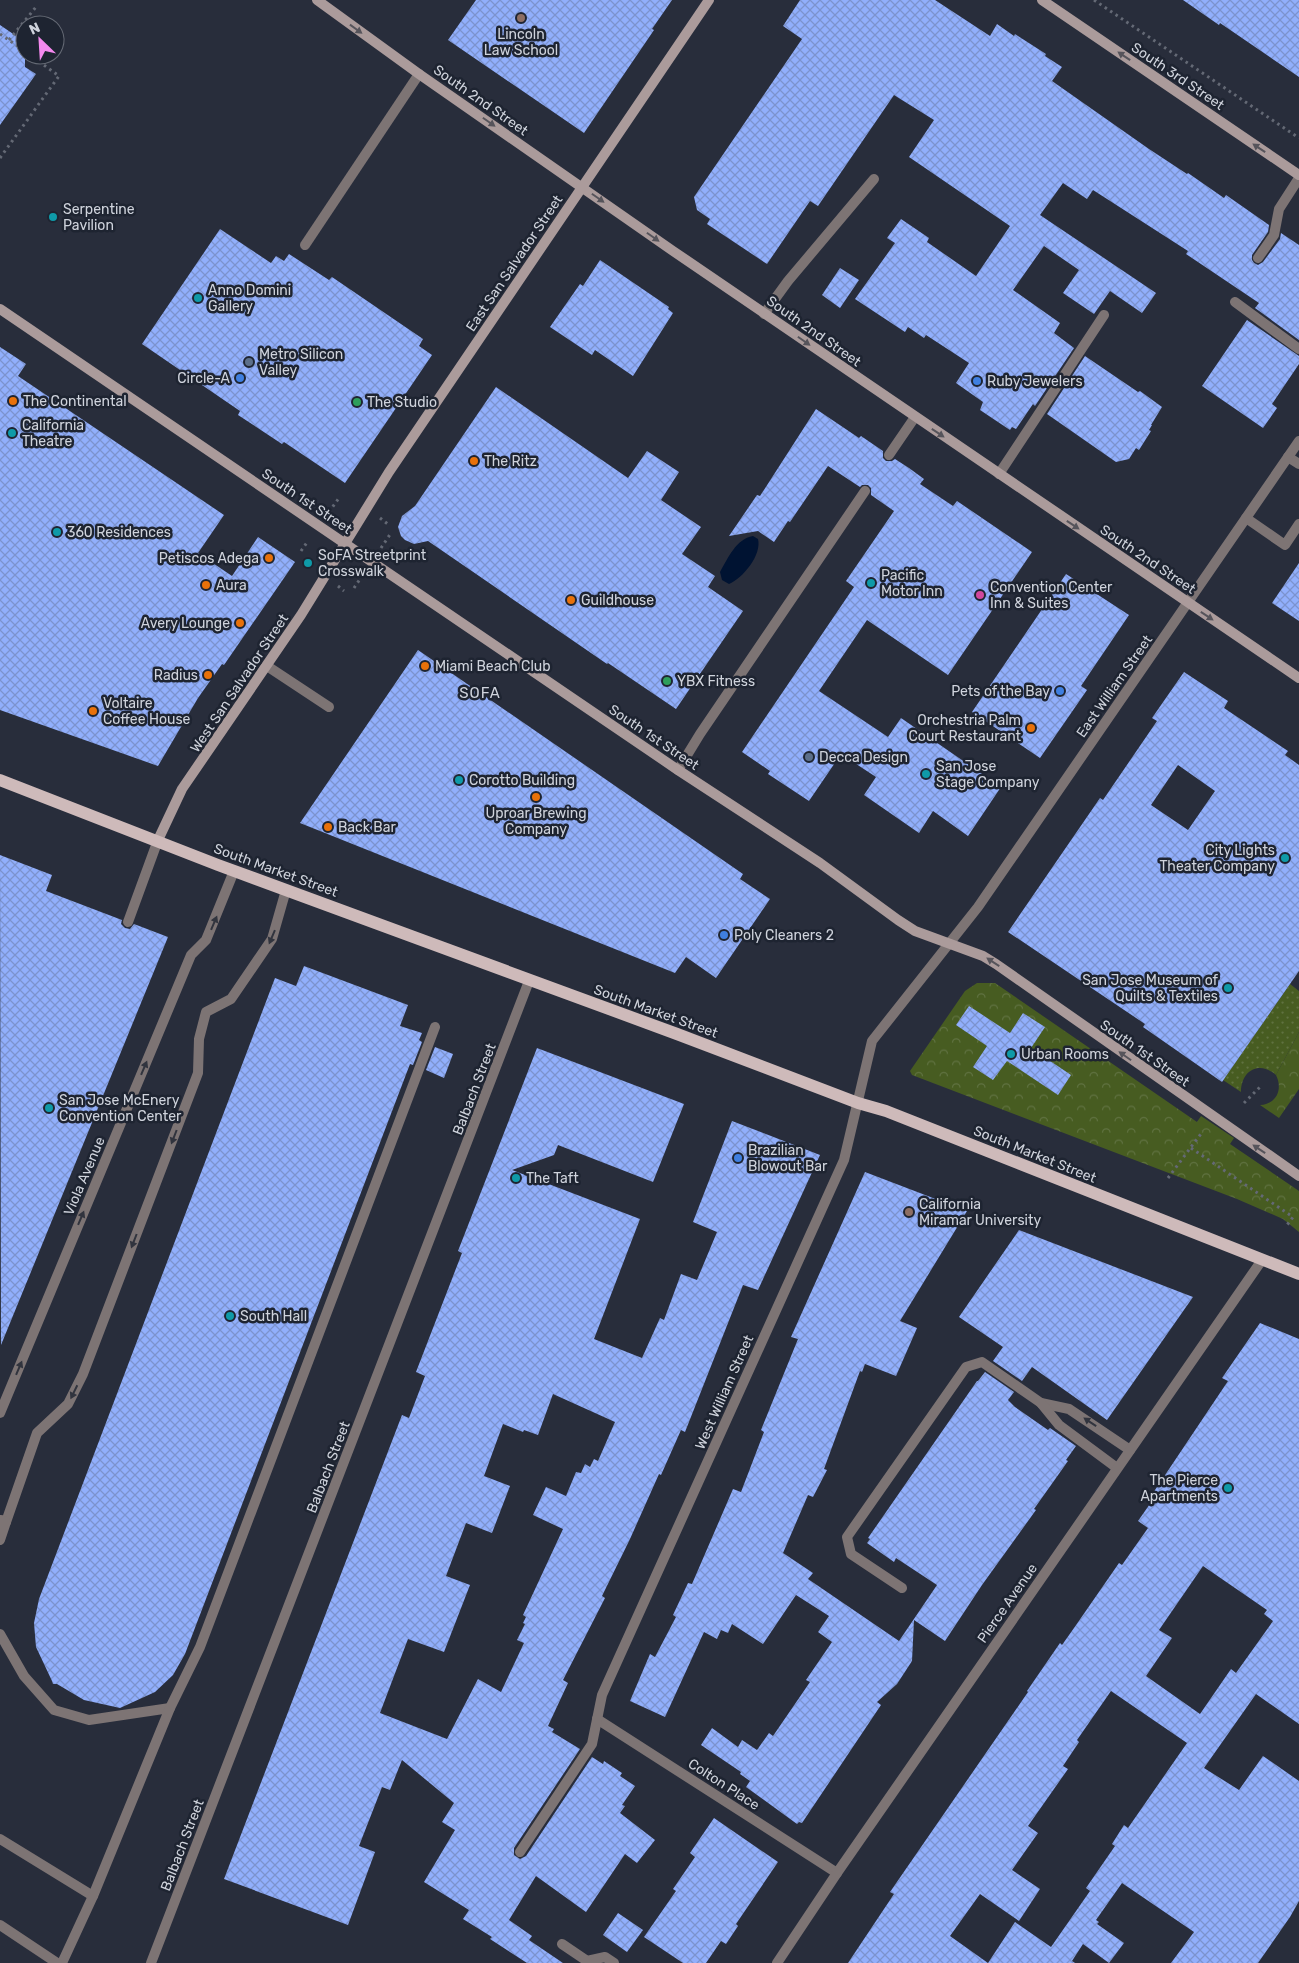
<svg xmlns="http://www.w3.org/2000/svg" width="1299" height="1963" viewBox="0 0 1299 1963" font-family="Rubik,sans-serif">
	<style>
		.grass { fill: url(#grass-dots) }
		.park { fill: url(#park-crowns) }
		.water { fill: #001332 }
		.building { fill: url(#building-cross-hatch); fill-rule: evenodd }
		.lines { fill: none; stroke-linecap: round; stroke-linejoin: round }
		.path { stroke: #646975; stroke-width: 3; stroke-dasharray: 2.5 4; stroke-linecap: butt }
		.lane { stroke: #7d7474; stroke-width: 10 }
		.street { stroke: #7d7474; stroke-width: 10 }
		.secondary { stroke: #ab9b9b; stroke-width: 10 }
		.primary { stroke: #cebaba; stroke-width: 12 }
		.oneway { fill: #56545b }
		.oneway2 { fill: #31343e }
		.education-dot { fill: #8d6e63; stroke: #1e2431; stroke-width: 2 }
		.culture-dot { fill: #0f9aa8; stroke: #1e2431; stroke-width: 2 }
		.service-dot { fill: #5c6f8a; stroke: #1e2431; stroke-width: 2 }
		.shop-dot { fill: #3f7fe0; stroke: #1e2431; stroke-width: 2 }
		.food-dot { fill: #e8710a; stroke: #1e2431; stroke-width: 2 }
		.leisure-dot { fill: #2e9e5b; stroke: #1e2431; stroke-width: 2 }
		.hotel-dot { fill: #d1479c; stroke: #1e2431; stroke-width: 2 }
		.labels { text-anchor: middle; stroke-width: 5; stroke-linejoin: round; paint-order: stroke }
		.poi-label { font-size: 14px; fill: #cfd3dc; stroke: #1e2431; text-anchor: start }
		.street-label { font-size: 14px; fill: #cfd3dc; stroke: #1e2431 }
		.neighbourhood-label { font-size: 15px; letter-spacing: 1px; fill: #cfd3dc; stroke: #1e2431 }
	</style>
	<defs>
		<pattern id="grass-dots" width="8" height="8" patternUnits="userSpaceOnUse" patternTransform="scale(1.25)"><rect width="8" height="8" fill="#475c21"/><path d="M2 2h.1M6 6h.1" fill="none" stroke="#607241" stroke-width="1.8" stroke-linecap="round"/></pattern>
		<pattern id="park-crowns" width="20" height="18" patternUnits="userSpaceOnUse" patternTransform="scale(1.25)"><rect width="20" height="18" fill="#475c21"/><path d="M2 6a3 3 0 1 1 6 0M12 15a3 3 0 1 1 6 0" fill="none" stroke="#607241"/></pattern>
		<pattern id="building-cross-hatch" width="8" height="8" patternUnits="userSpaceOnUse" patternTransform="scale(1.25)"><rect width="8" height="8" fill="#91affc"/><path d="M0 0l8 8M0 8l8-8" fill="none" stroke="#7c93ce"/></pattern>
	</defs>
	<rect width="100%" height="100%" fill="#282d3b"/>
	<path class="grass" d="M1290,984L1299,991V1032L1276,1075C1259,1060 1241,1071 1241,1092L1223,1080Z"/>
	<g class="park">
		<path d="M977,983H995L1197,1122L1201,1116L1234,1138L1230,1144L1299,1191V1232L1283,1219L1237,1199L912,1075L910,1071L965,991Z"/>
		<path d="M1299,1032V1089L1279,1118L1260,1105C1277,1104 1283,1089 1276,1075Z"/>
	</g>
	<path class="water" d="M753,536L758,539C762,555 743,578 729,584L722,580L720,572C728,558 736,539 753,536Z"/>
	<g class="building">
		<path d="M476,0H672L652,29L654,30L584,133L448,40Z"/>
		<path d="M800,0H935L990,36L997,24L1014,36L1015,34L1046,54L1045,56L1062,67L1052,81L1149,149L1187,174L1188,173L1224,198L1226,195L1269,225L1268,232L1252,255V260L1254,263L1258,265L1263,262L1280,239L1281,233L1299,245V340L1255,308L1259,303L1186,254L1188,251L1093,190L1087,199L1063,183L1040,215L1156,293L1142,313L1110,291L1094,314L1063,293L1079,270L1044,246L1013,290L1060,323L1054,333L1074,348L1035,406L1033,404L1016,429L1012,427L1010,430L980,410L983,402L956,383L969,363L926,335L924,338L908,327L905,332L855,299L895,243L887,238L901,219L929,238L927,242L976,276L1010,226L909,157L934,120L894,95L818,206L810,201L767,264L707,224L710,219L697,210L694,197L802,39L783,26Z"/>
		<path d="M1183,0H1299V77L1220,23L1219,25Z"/>
		<path d="M0,25L25,42V67L36,74L0,125Z"/>
		<path d="M220,229L271,263L276,256L284,261L289,254L329,280L332,277L423,339L419,346L432,355L345,483L284,442L282,444L238,415L240,411L142,344Z"/>
		<path d="M600,260L669,307L668,309L673,313L633,376L595,350L592,355L550,327L580,284L583,286Z"/>
		<path d="M840,268L859,280L840,308L822,295Z"/>
		<path d="M1247,320L1299,356V364L1272,404L1277,408L1263,428L1202,386Z"/>
		<path d="M0,347L26,364L18,376L224,515L198,553L232,576L258,537L295,562L224,665L222,664L198,698L158,766L0,710Z"/>
		<path d="M1085,356L1138,392L1140,391L1162,407L1151,425H1152L1149,430L1151,431L1139,450L1136,448L1129,459L1116,462L1047,414Z"/>
		<path d="M496,387L628,478L647,451L679,472L661,500L701,527L682,554L715,576L708,587L743,611L676,709L608,663L607,664L428,541L414,544L405,540L401,536L398,527L402,516L415,506Z"/>
		<path d="M816,409L859,438L861,436L883,451V458L886,461H892L895,459L909,468L924,479L920,484L953,506L957,501L1032,552L948,675L867,620L819,691L888,737L901,718L1001,787L968,836L933,811L919,833L864,795L876,777L841,754L809,801L768,774L770,771L742,752L854,587L846,581L894,511L871,495V488L868,485H862L860,487L828,466L790,522L788,521L774,542L758,531L729,536L757,495L760,496Z"/>
		<path d="M1299,563V621L1272,603Z"/>
		<path d="M1066,574L1129,615L1081,686L1087,690L1040,758L972,712Z"/>
		<path d="M418,650L743,874L740,879L770,899L716,978L686,957L675,973L300,823Z"/>
		<path d="M1184,672L1228,701L1224,708L1288,751L1285,755L1299,765V971L1222,1082L1143,1027L1145,1024L1008,932L1100,798L1103,800L1157,721L1152,718ZM1178,765L1215,791L1188,830L1151,805Z"/>
		<path d="M0,855L52,875L46,891L122,920L121,924L125,928L130,929L134,924L168,937L1,1345Z"/>
		<path d="M304,966L408,1005L400,1026L422,1033L419,1040L422,1042L413,1065L410,1064L185,1654L173,1675L155,1692L120,1708L84,1700L57,1684H53L52,1681L36,1647L34,1623L39,1599L275,978L296,986Z"/>
		<path d="M969,1006L1010,1033L1023,1013L1045,1027L1031,1048L1071,1075L1058,1095L1007,1061L993,1080L973,1067L987,1046L956,1025Z"/>
		<path d="M435,1047L453,1054L444,1078L426,1070Z"/>
		<path d="M537,1048L684,1104L653,1182L558,1145L554,1155L512,1170L640,1219L594,1339L642,1358L660,1318L664,1320L681,1274L697,1280L717,1232L693,1222L732,1121L820,1155L758,1290L743,1285L685,1432L681,1430L661,1475L659,1474L630,1539L602,1596L605,1598L563,1680L568,1683L548,1726L554,1729L552,1732L580,1749L514,1848V1855L520,1859L526,1856L592,1757L603,1764L604,1761L622,1773L620,1776L635,1786L622,1805L625,1806L620,1813L655,1840L637,1863L625,1854L586,1912L536,1876L509,1920L532,1936L529,1940L563,1963H527L490,1939L492,1937L463,1919L469,1910L424,1882L455,1830L442,1822L454,1803L402,1760L390,1790L382,1787L359,1846L375,1852L348,1925L224,1879L402,1415L409,1418L425,1376L416,1372L462,1253L458,1251ZM553,1394L615,1422L598,1461L594,1459L590,1467L585,1464L581,1473L576,1472L566,1496L546,1487L533,1515L563,1529L523,1615L526,1617L523,1623L525,1624L517,1640L524,1643L501,1692L478,1679L447,1739L380,1713L408,1639L444,1652L470,1585L446,1576L466,1523L492,1533L510,1486L484,1476L503,1424L523,1432L524,1430L538,1435Z"/>
		<path d="M865,1172L967,1211L900,1321L917,1328L896,1376L865,1364L862,1372L860,1371L824,1469L827,1470L813,1497L808,1495L783,1553L813,1573L808,1579L899,1641L937,1585L896,1558L894,1562L867,1543L870,1539L868,1538L977,1381H978L985,1372L1014,1392L1008,1400L1015,1407L1048,1430L1050,1428L1076,1446L1066,1460L1068,1461L1034,1509L1036,1510L982,1585L945,1641L914,1620L912,1661L897,1684L877,1702L881,1705L802,1823L799,1822L797,1824L746,1787L750,1781L740,1774L741,1772L701,1745L712,1728L738,1747L742,1740L757,1750L769,1733L773,1736L810,1682L806,1680L832,1642L818,1632L829,1616L796,1595L763,1644L732,1624L728,1633L721,1630L717,1639L704,1632L665,1717L630,1701L650,1654L655,1657L676,1617L673,1615L688,1583L692,1584L733,1489L741,1492L764,1432L761,1430L798,1339L791,1337Z"/>
		<path d="M1019,1230L1193,1297L1107,1420L1032,1367L1022,1381L993,1361L1003,1347L959,1317Z"/>
		<path d="M1260,1323L1299,1339V1724L1256,1694L1204,1768L1239,1790L1263,1756L1299,1781V1901L1290,1917L1258,1963H1171L1194,1932L1122,1883L1096,1920L1099,1922L1097,1924L1124,1943L1109,1963L1083,1944L1072,1961L1075,1963H848L894,1894L890,1892L1028,1692L1027,1691L1060,1643L1062,1645L1074,1628L1119,1563L1122,1565L1148,1528L1138,1521L1152,1501L1149,1499L1228,1381L1222,1378ZM1203,1566L1267,1610L1264,1614L1273,1621L1236,1673L1231,1669L1200,1714L1146,1676L1172,1638L1159,1630ZM1111,1691L1187,1743L1128,1828L1124,1825L1112,1844L1115,1846L1086,1888L1090,1891L1051,1947L1015,1922L988,1963L950,1936L980,1894L1019,1921L1040,1889L1012,1870L1038,1833L1028,1826L1068,1769L1063,1766L1079,1742L1077,1740Z"/>
		<path d="M714,1818L778,1862L736,1924L738,1926L726,1944L721,1941L706,1963H683L644,1937L676,1891L673,1889L695,1857L690,1853Z"/>
		<path d="M618,1913L643,1930L627,1952L603,1935Z"/>
	</g>
	<g class="lines">
		<g class="path">
			<path d="M1094,0L1299,138"/>
			<path d="M0,34L25,51"/>
			<path d="M9,40L36,7"/>
			<path d="M0,158L59,76L30,55"/>
			<path d="M329,512L339,498"/>
			<path d="M380,518L389,525"/>
			<path d="M381,548L391,533"/>
			<path d="M301,551L308,541"/>
			<path d="M338,586L344,591"/>
			<path d="M354,588L362,576"/>
			<path d="M1244,1103L1261,1086"/>
			<path d="M1191,1148L1293,1217L1287,1225"/>
			<path d="M1168,1178L1203,1131"/>
		</g>
		<g class="lane">
			<path d="M305,245L419,74"/>
			<path d="M1258,258L1274,235L1279,209L1299,178"/>
			<path d="M1235,302L1299,349"/>
			<path d="M764,314L788,281L874,179"/>
			<path d="M889,455L915,417"/>
			<path d="M1288,457L1299,464"/>
			<path d="M999,474L1104,315"/>
			<path d="M1246,518L1285,545L1299,524"/>
			<path d="M267,666L329,707"/>
			<path d="M678,770L700,734L865,491"/>
			<path d="M128,922L158,840"/>
			<path d="M1041,1403L1069,1409L1130,1450"/>
			<path d="M6,1522L37,1433L68,1404L83,1374L198,1073L199,1039L206,1012L231,999L272,939L286,890"/>
			<path d="M0,1540L6,1522L1,1520"/>
			<path d="M902,1588L851,1554L847,1537L966,1367L982,1362L1041,1403L1059,1425L1117,1468"/>
			<path d="M0,1634L24,1676L54,1710L89,1720L170,1708"/>
			<path d="M0,1839L93,1896"/>
			<path d="M562,1944L587,1961L605,1957L614,1963"/>
			<path d="M62,1963L93,1896L170,1708L200,1647L435,1027"/>
		</g>
		<g class="street">
			<path d="M0,1413L191,955L206,940L234,871"/>
			<path d="M597,1719L837,1873"/>
			<path d="M520,1852L592,1744L602,1695L844,1160L872,1041L978,907L1299,441"/>
			<path d="M0,1925L57,1963"/>
			<path d="M151,1963L529,981"/>
			<path d="M777,1963L837,1873L1262,1260"/>
		</g>
		<g class="secondary">
			<path d="M317,0L419,74L673,251L1299,678"/>
			<path d="M1042,0L1299,175"/>
			<path d="M0,309L678,770L820,863L898,920L915,931L983,956L996,964L1299,1176"/>
			<path d="M158,840L182,789L301,615L389,472L709,0"/>
		</g>
		<path class="primary" d="M0,780L218,865L677,1034L858,1103L886,1111L1299,1274"/>
	</g>
	<defs><path id="oneway-solid" d="M-6-.8H1V-3.2L6.5 0L1 3.2V.8H-6Z" transform="scale(1.25)"/></defs>
	<g class="oneway">
		<use href="#oneway-solid" transform="translate(356 29) rotate(36)"/>
		<use href="#oneway-solid" transform="translate(1124 56) rotate(-146)"/>
		<use href="#oneway-solid" transform="translate(489 122) rotate(35)"/>
		<use href="#oneway-solid" transform="translate(1259 148) rotate(-146)"/>
		<use href="#oneway-solid" transform="translate(598 198) rotate(35)"/>
		<use href="#oneway-solid" transform="translate(653 237) rotate(35)"/>
		<use href="#oneway-solid" transform="translate(804 341) rotate(35)"/>
		<use href="#oneway-solid" transform="translate(938 433) rotate(34)"/>
		<use href="#oneway-solid" transform="translate(1073 525) rotate(34)"/>
		<use href="#oneway-solid" transform="translate(1207 616) rotate(34)"/>
		<use href="#oneway-solid" transform="translate(993 962) rotate(-147)"/>
		<use href="#oneway-solid" transform="translate(1125 1056) rotate(-145)"/>
		<use href="#oneway-solid" transform="translate(1259 1149) rotate(-146)"/>
	</g>
	<g class="oneway2">
		<use href="#oneway-solid" transform="translate(214 923) rotate(-67)"/>
		<use href="#oneway-solid" transform="translate(272 937) rotate(113)"/>
		<use href="#oneway-solid" transform="translate(144 1068) rotate(-67)"/>
		<use href="#oneway-solid" transform="translate(174 1137) rotate(111)"/>
		<use href="#oneway-solid" transform="translate(81 1218) rotate(-67)"/>
		<use href="#oneway-solid" transform="translate(134 1241) rotate(111)"/>
		<use href="#oneway-solid" transform="translate(19 1368) rotate(-67)"/>
		<use href="#oneway-solid" transform="translate(74 1392) rotate(116)"/>
		<use href="#oneway-solid" transform="translate(1090 1422) rotate(-146)"/>
	</g>
	<g class="education-dot">
		<circle cx="521" cy="18" r="5"/>
		<circle cx="909" cy="1212" r="5"/>
	</g>
	<g class="culture-dot">
		<circle cx="53" cy="217" r="5"/>
		<circle cx="198" cy="298" r="5"/>
		<circle cx="12" cy="433" r="5"/>
		<circle cx="57" cy="532" r="5"/>
		<circle cx="308" cy="563" r="5"/>
		<circle cx="871" cy="583" r="5"/>
		<circle cx="926" cy="774" r="5"/>
		<circle cx="459" cy="780" r="5"/>
		<circle cx="1285" cy="858" r="5"/>
		<circle cx="1228" cy="988" r="5"/>
		<circle cx="1011" cy="1054" r="5"/>
		<circle cx="49" cy="1108" r="5"/>
		<circle cx="516" cy="1178" r="5"/>
		<circle cx="230" cy="1316" r="5"/>
		<circle cx="1228" cy="1488" r="5"/>
	</g>
	<g class="service-dot">
		<circle cx="249" cy="362" r="5"/>
		<circle cx="809" cy="757" r="5"/>
	</g>
	<g class="shop-dot">
		<circle cx="240" cy="378" r="5"/>
		<circle cx="977" cy="381" r="5"/>
		<circle cx="1060" cy="691" r="5"/>
		<circle cx="724" cy="935" r="5"/>
		<circle cx="738" cy="1158" r="5"/>
	</g>
	<g class="food-dot">
		<circle cx="13" cy="401" r="5"/>
		<circle cx="474" cy="461" r="5"/>
		<circle cx="269" cy="558" r="5"/>
		<circle cx="206" cy="585" r="5"/>
		<circle cx="571" cy="600" r="5"/>
		<circle cx="240" cy="623" r="5"/>
		<circle cx="425" cy="666" r="5"/>
		<circle cx="208" cy="675" r="5"/>
		<circle cx="93" cy="711" r="5"/>
		<circle cx="1031" cy="728" r="5"/>
		<circle cx="536" cy="797" r="5"/>
		<circle cx="328" cy="827" r="5"/>
	</g>
	<g class="leisure-dot">
		<circle cx="357" cy="402" r="5"/>
		<circle cx="667" cy="681" r="5"/>
	</g>
	<circle class="hotel-dot" cx="980" cy="595" r="5"/>
	<g class="labels">
		<g class="poi-label">
			<text x="521" y="39" text-anchor="middle">Lincoln<tspan x="521" dy="16">Law School</tspan></text>
			<text x="63" y="214">Serpentine<tspan x="63" dy="16">Pavilion</tspan></text>
			<text x="208" y="295">Anno Domini<tspan x="208" dy="16">Gallery</tspan></text>
			<text x="259" y="359">Metro Silicon<tspan x="259" dy="16">Valley</tspan></text>
			<text x="230" y="383" text-anchor="end">Circle-A</text>
			<text x="987" y="386">Ruby Jewelers</text>
			<text x="23" y="406">The Continental</text>
			<text x="367" y="407">The Studio</text>
			<text x="22" y="430">California<tspan x="22" dy="16">Theatre</tspan></text>
			<text x="484" y="466">The Ritz</text>
			<text x="67" y="537">360 Residences</text>
			<text x="318" y="560">SoFA Streetprint<tspan x="318" dy="16">Crosswalk</tspan></text>
			<text x="259" y="563" text-anchor="end">Petiscos Adega</text>
			<text x="881" y="580">Pacific<tspan x="881" dy="16">Motor Inn</tspan></text>
			<text x="216" y="590">Aura</text>
			<text x="990" y="592">Convention Center<tspan x="990" dy="16">Inn &amp; Suites</tspan></text>
			<text x="581" y="605">Guildhouse</text>
			<text x="230" y="628" text-anchor="end">Avery Lounge</text>
			<text x="435" y="671">Miami Beach Club</text>
			<text x="198" y="680" text-anchor="end">Radius</text>
			<text x="677" y="686">YBX Fitness</text>
			<text x="1050" y="696" text-anchor="end">Pets of the Bay</text>
			<text x="103" y="708">Voltaire<tspan x="103" dy="16">Coffee House</tspan></text>
			<text x="1021" y="725" text-anchor="end">Orchestria Palm<tspan x="1021" dy="16">Court Restaurant</tspan></text>
			<text x="819" y="762">Decca Design</text>
			<text x="936" y="771">San Jose<tspan x="936" dy="16">Stage Company</tspan></text>
			<text x="469" y="785">Corotto Building</text>
			<text x="536" y="818" text-anchor="middle">Uproar Brewing<tspan x="536" dy="16">Company</tspan></text>
			<text x="338" y="832">Back Bar</text>
			<text x="1275" y="855" text-anchor="end">City Lights<tspan x="1275" dy="16">Theater Company</tspan></text>
			<text x="734" y="940">Poly Cleaners 2</text>
			<text x="1218" y="985" text-anchor="end">San Jose Museum of<tspan x="1218" dy="16">Quilts &amp; Textiles</tspan></text>
			<text x="1021" y="1059">Urban Rooms</text>
			<text x="59" y="1105">San Jose McEnery<tspan x="59" dy="16">Convention Center</tspan></text>
			<text x="748" y="1155">Brazilian<tspan x="748" dy="16">Blowout Bar</tspan></text>
			<text x="526" y="1183">The Taft</text>
			<text x="919" y="1209">California<tspan x="919" dy="16">Miramar University</tspan></text>
			<text x="240" y="1321">South Hall</text>
			<text x="1218" y="1485" text-anchor="end">The Pierce<tspan x="1218" dy="16">Apartments</tspan></text>
		</g>
		<g class="street-label">
			<text transform="translate(1178 76) rotate(34)" y="5">South 3rd Street</text>
			<text transform="translate(481 100) rotate(35)" y="5">South 2nd Street</text>
			<text transform="translate(514 263) rotate(-56)" y="5">East San Salvador Street</text>
			<text transform="translate(814 331) rotate(35)" y="5">South 2nd Street</text>
			<text transform="translate(307 501) rotate(34)" y="5">South 1st Street</text>
			<text transform="translate(1148 559) rotate(34)" y="5">South 2nd Street</text>
			<text transform="translate(239 683) rotate(-56)" y="5">West San Salvador Street</text>
			<text transform="translate(1114 686) rotate(-55)" y="5">East William Street</text>
			<text transform="translate(654 737) rotate(34)" y="5">South 1st Street</text>
			<text transform="translate(276 870) rotate(20)" y="5">South Market Street</text>
			<text transform="translate(656 1011) rotate(20)" y="5">South Market Street</text>
			<text transform="translate(1145 1053) rotate(35)" y="5">South 1st Street</text>
			<text transform="translate(474 1089) rotate(-69)" y="5">Balbach Street</text>
			<text transform="translate(1035 1154) rotate(22)" y="5">South Market Street</text>
			<text transform="translate(84 1176) rotate(-67)" y="5">Viola Avenue</text>
			<text transform="translate(724 1392) rotate(-66)" y="5">West William Street</text>
			<text transform="translate(328 1467) rotate(-69)" y="5">Balbach Street</text>
			<text transform="translate(1007 1603) rotate(-55)" y="5">Pierce Avenue</text>
			<text transform="translate(724 1784) rotate(33)" y="5">Colton Place</text>
			<text transform="translate(182 1845) rotate(-69)" y="5">Balbach Street</text>
		</g>
		<g class="neighbourhood-label">
			<text x="480" y="698">SOFA</text>
		</g>
	</g>
	<g transform="translate(40 40) rotate(335)"><circle r="24" fill="#1e2431" stroke="#656a75"/>
	<path d="M0-4L9 19L0 12L-9 19Z" fill="#f589ef"/>
	<text y="-8" font-size="14" font-weight="bold" text-anchor="middle" fill="#cfd3dc">N</text>
	</g>
</svg>
